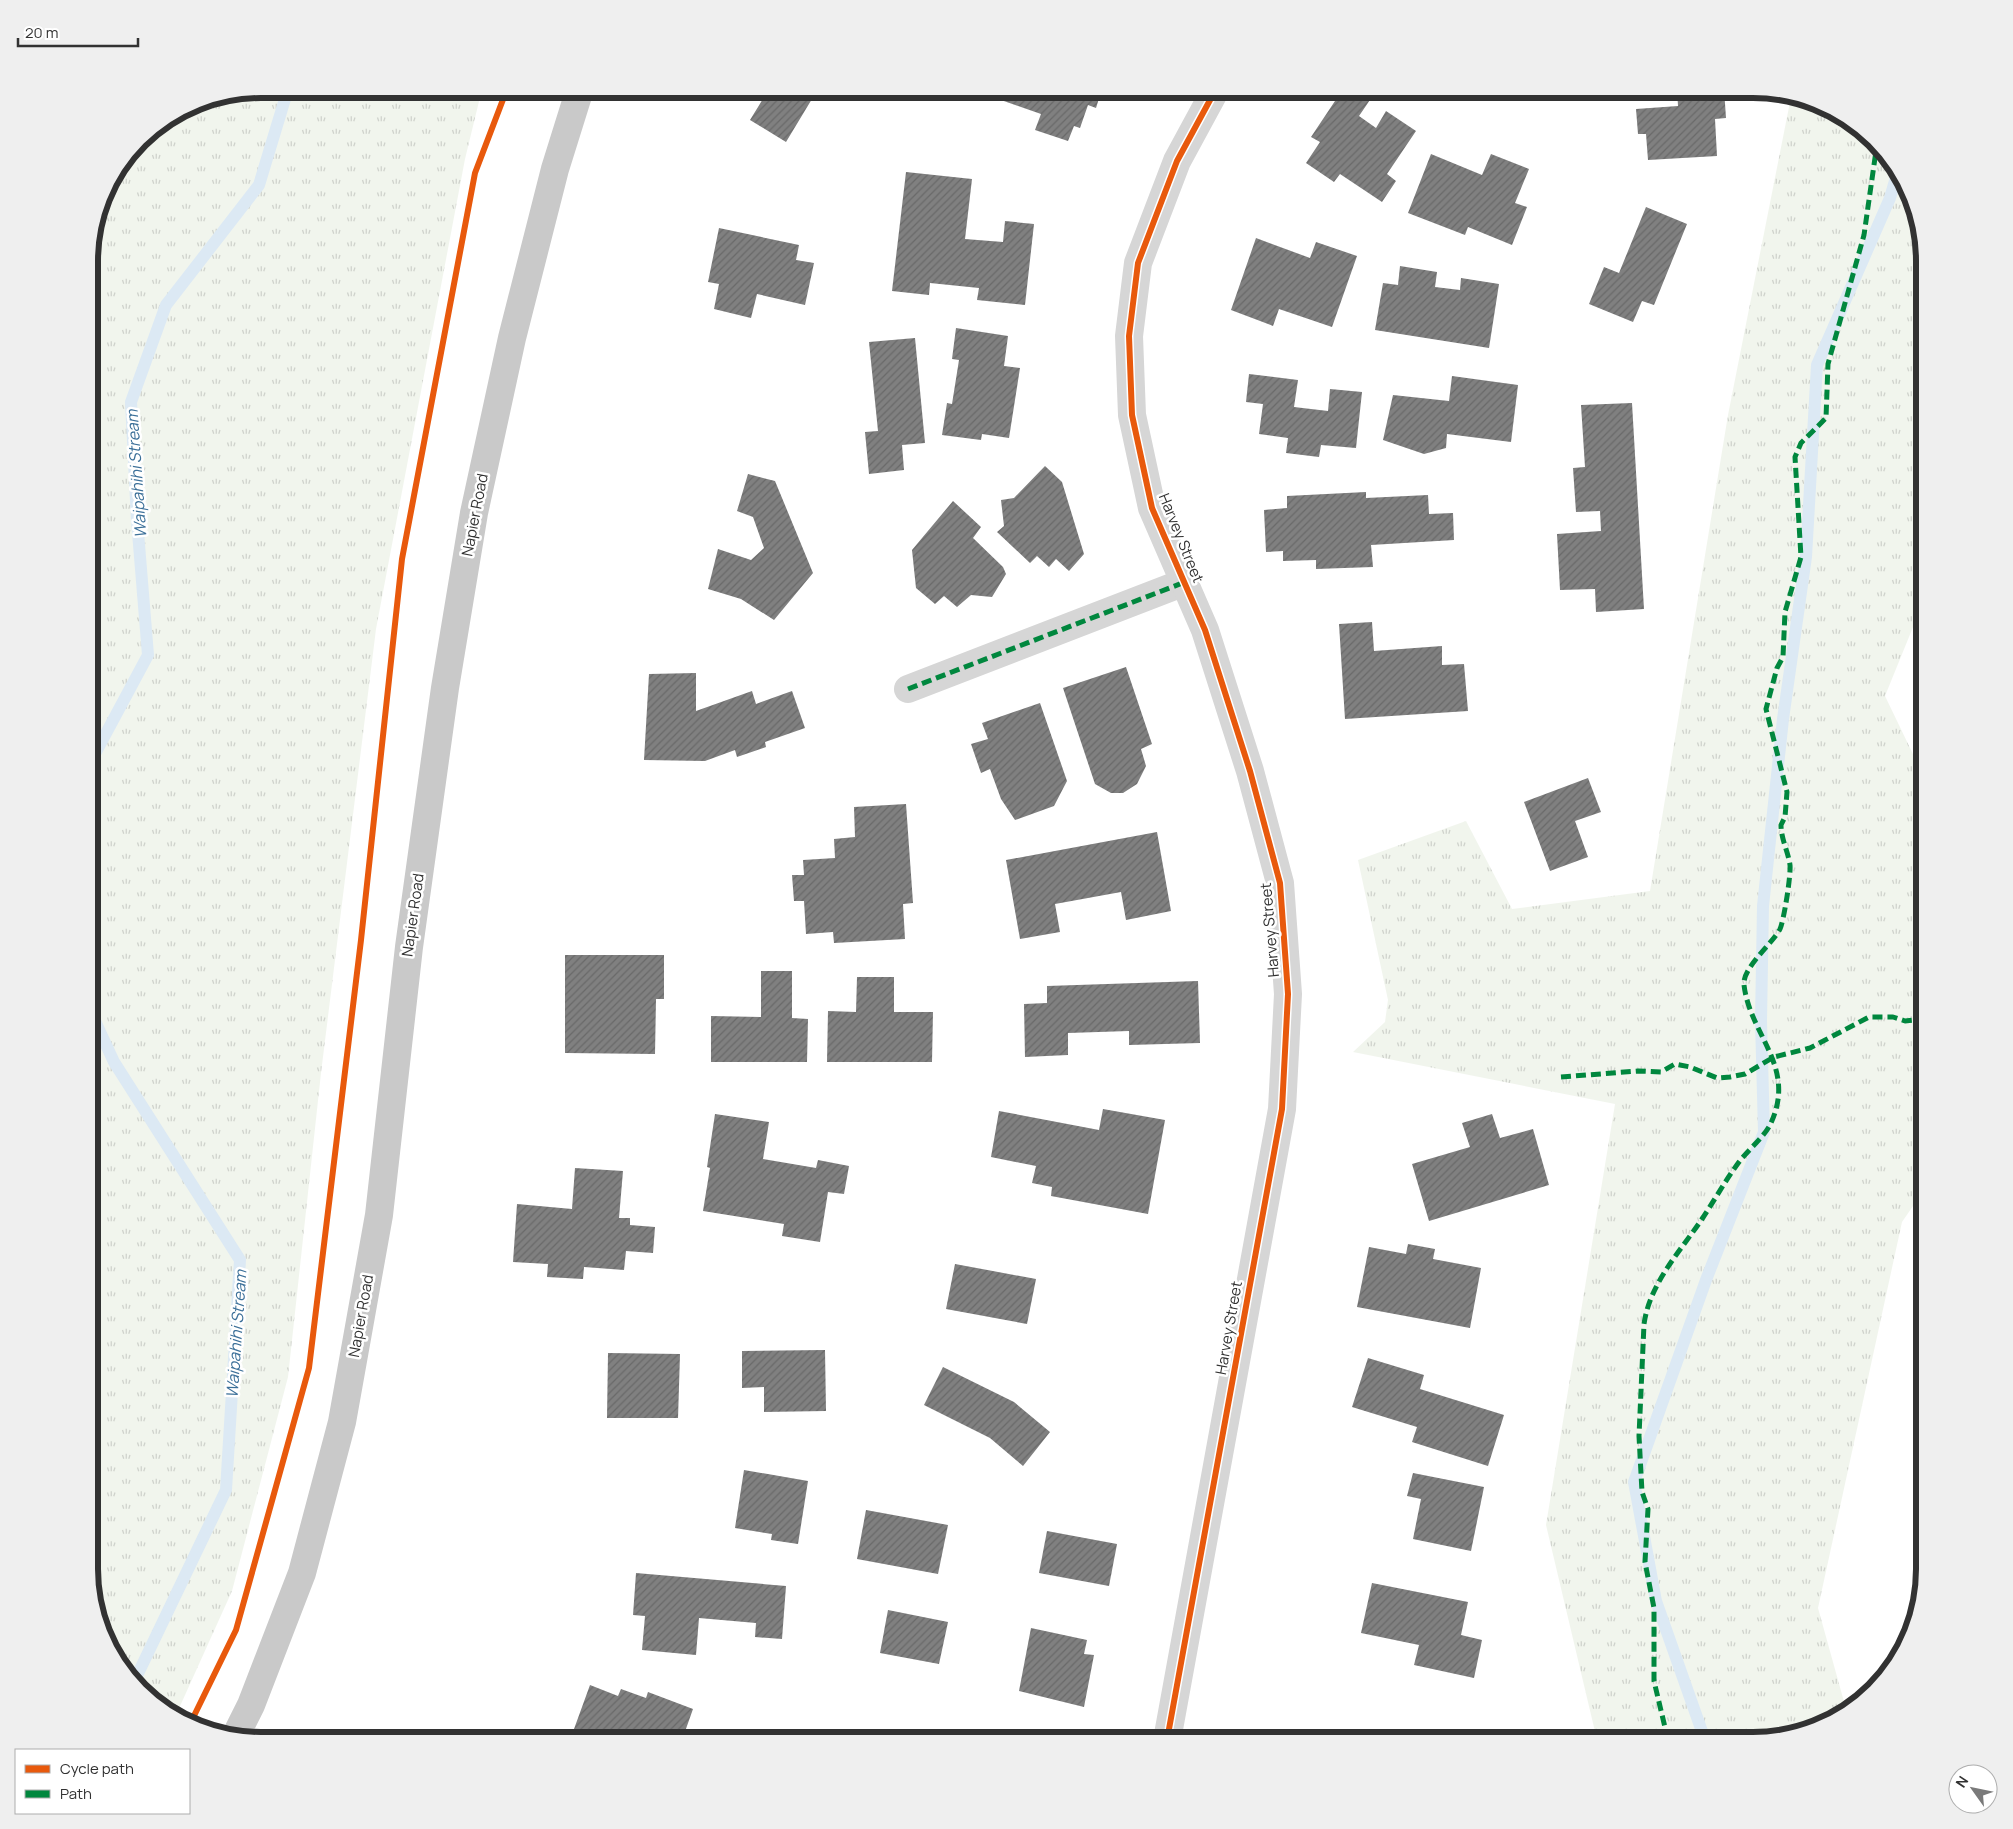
<svg xmlns="http://www.w3.org/2000/svg" width="2013" height="1829" viewBox="0 0 2013 1829" font-family="Manrope,sans-serif">
	<style>
		.grass { fill: url(#grass-tufts) }
		.lines { fill: none; stroke-linecap: round; stroke-linejoin: round }
		.stream { stroke: #dce9f4; stroke-width: 12 }
		.building { fill: url(#building-hatch) }
		.minor { stroke: #d6d6d6; stroke-width: 28 }
		.major { stroke: #c9c9c9; stroke-width: 28 }
		.quiet { stroke: #00873e; stroke-width: 5; stroke-dasharray: 10 5; stroke-linecap: butt }
		.cycleway-casing { stroke: #fff; stroke-width: 9 }
		.cycleway { stroke: #e8590c; stroke-width: 6 }
		.labels { text-anchor: middle; stroke-width: 5; stroke-linejoin: round; paint-order: stroke }
		.street-label { font-size: 15px; fill: #323232; stroke: #fff }
		.water-label { font-size: 16px; font-style: italic; fill: #3c7099; stroke: #fff }
		.rim { fill: none; stroke: #323232; stroke-width: 6 }
	</style>
	<defs>
		<pattern id="grass-tufts" width="24" height="20" patternUnits="userSpaceOnUse" patternTransform="scale(1.25)"><rect width="24" height="20" fill="#f1f5ed"/><path d="M3 7l-1-3M5 7V3M7 7l1-3M15 17l-1-3M17 17v-4M19 17l1-3" fill="none" stroke="#cfd2cc"/></pattern>
		<pattern id="building-hatch" width="6" height="6" patternUnits="userSpaceOnUse" patternTransform="scale(1.25)"><rect width="6" height="6" fill="#808080"/><path d="M-1 1l2-2M0 6l6-6M5 7l2-2" fill="none" stroke="#696969"/></pattern>
	</defs>
	<rect width="100%" height="100%" fill="#fff"/>
	<g class="grass">
		<path d="M261,89H482L465,159L376,629L321,1073L288,1377L232,1591L176,1715L139,1690L106,1644L89,1579V249L106,185L147,132L195,102Z"/>
		<path d="M1791,97L1818,102L1874,139L1911,195L1924,261V600L1885,696L1924,777V1190L1902,1222L1818,1608L1846,1709L1818,1727L1752,1740H1597L1546,1525L1615,1104L1353,1052L1385,1022L1388,1000L1358,860L1466,821L1512,909L1650,891L1728,415Z"/>
	</g>
	<g class="lines">
		<g class="stream">
			<path d="M89,765L148,655L137,520L131,402L166,305L259,185L288,89"/>
			<path d="M89,1008L114,1062L240,1260L226,1490L134,1682"/>
			<path d="M1705,1740L1656,1601L1634,1482L1706,1280L1764,1132L1761,1021L1763,906L1783,719L1806,557L1817,365L1890,198L1897,174"/>
		</g>
	</g>
	<g class="building">
		<path d="M783,89H818L786,142L750,120L766,94L776,100Z"/>
		<path d="M986,89H1102L1096,108L1088,105L1080,128L1074,126L1068,141L1035,130L1041,114L984,94Z"/>
		<path d="M1343,89H1365L1374,94L1359,116L1376,128L1386,111L1416,131L1387,174L1396,181L1382,202L1340,174L1334,182L1306,163L1320,142L1311,137Z"/>
		<path d="M1677,89H1724L1726,118L1715,119L1717,156L1648,160L1646,134H1638L1636,109L1678,106Z"/>
		<path d="M1431,154L1482,175L1491,154L1529,169L1515,203L1527,207L1512,245L1468,227L1465,235L1408,213Z"/>
		<path d="M906,172L972,179L965,239L1003,242L1005,221L1034,224L1025,305L977,300L979,288L930,283L929,295L892,291Z"/>
		<path d="M1646,207L1687,224L1654,305L1642,301L1633,322L1589,304L1604,267L1619,273Z"/>
		<path d="M719,228L799,245L796,260L814,263L805,305L757,294L751,318L714,309L719,284L708,282Z"/>
		<path d="M1256,238L1310,258L1316,242L1357,256L1332,327L1279,309L1273,326L1231,310Z"/>
		<path d="M1400,266L1437,272L1435,287L1460,290L1461,278L1499,284L1489,348L1375,330L1383,283L1398,285Z"/>
		<path d="M956,328L1008,336L1004,366L1020,368L1009,438L982,434L981,440L942,435L947,403L952,404L959,360L952,359Z"/>
		<path d="M915,338L925,443L902,445L904,470L869,474L865,432L878,431L869,342Z"/>
		<path d="M1249,374L1298,380L1294,407L1328,411L1330,389L1362,392L1356,448L1321,445L1319,457L1286,453L1288,438L1259,434L1263,404L1246,402Z"/>
		<path d="M1452,376L1518,385L1511,442L1447,434L1446,448L1424,454L1383,440L1393,395L1449,401Z"/>
		<path d="M1632,403L1644,609L1596,612L1595,589L1560,590L1557,534L1601,531L1600,511L1576,512L1573,468L1585,467L1581,405Z"/>
		<path d="M1045,466L1062,482L1084,554L1069,571L1056,559L1049,567L1037,556L1030,563L997,532L1004,526L1001,500L1014,498Z"/>
		<path d="M748,474L775,481L813,573L774,620L741,599L708,589L718,549L751,560L764,548L753,517L737,511Z"/>
		<path d="M1366,492V498L1428,495L1429,514L1453,513L1454,540L1371,545L1373,567L1316,569V560L1283,561V551L1266,552L1264,510L1287,508V496Z"/>
		<path d="M953,501L981,527L973,538L1003,567L1006,574L992,597L971,595L957,607L944,596L935,604L916,588L912,550Z"/>
		<path d="M1372,622L1374,651L1442,646V665L1464,664L1468,711L1345,719L1339,624Z"/>
		<path d="M1126,667L1152,744L1141,749L1146,766L1137,784L1123,793H1111L1095,784L1063,688Z"/>
		<path d="M696,673V711L752,691L756,704L792,691L805,728L765,742L766,747L737,757L735,750L705,761L644,760L649,674Z"/>
		<path d="M1040,703L1067,781L1054,806L1015,820L1001,799L990,769L981,773L971,744L988,739L982,723Z"/>
		<path d="M1588,778L1601,812L1575,821L1588,857L1550,871L1524,802Z"/>
		<path d="M906,804L913,903L903,904L905,939L834,943L833,932L806,934L804,901H794L792,875H804L803,860L835,858L834,839L855,837L854,807Z"/>
		<path d="M1157,832L1171,911L1126,920L1121,892L1055,904L1060,932L1020,939L1006,860Z"/>
		<path d="M565,955H664V999H656L655,1054L565,1053Z"/>
		<path d="M761,971H792V1018L808,1019L807,1062H711V1016L761,1017Z"/>
		<path d="M857,977H894V1012H933L932,1062H827L828,1011L856,1012Z"/>
		<path d="M1198,981L1200,1043L1129,1045V1031L1068,1033V1055L1025,1057L1024,1004L1047,1003V986Z"/>
		<path d="M1103,1109L1165,1120L1148,1214L1051,1196L1052,1187L1032,1183L1036,1166L991,1157L999,1111L1099,1130Z"/>
		<path d="M715,1114L769,1122L763,1159L816,1168L818,1160L849,1166L844,1194L828,1192L820,1242L782,1236L784,1224L703,1211L710,1168L707,1167Z"/>
		<path d="M1492,1114L1500,1138L1533,1129L1549,1185L1429,1221L1412,1164L1470,1147L1462,1123Z"/>
		<path d="M575,1168L623,1171L619,1218H630V1225L655,1227L653,1253L626,1251L624,1270L584,1267L583,1279L547,1277L548,1264L513,1262L517,1204L572,1209Z"/>
		<path d="M1408,1244L1435,1249L1433,1259L1481,1268L1470,1328L1357,1307L1369,1247L1406,1254Z"/>
		<path d="M955,1264L1036,1279L1027,1324L946,1309Z"/>
		<path d="M825,1350L826,1411L764,1412V1387L742,1388V1351Z"/>
		<path d="M608,1353L680,1354L678,1418H607Z"/>
		<path d="M1368,1358L1424,1375L1420,1389L1504,1415L1488,1466L1412,1442L1417,1427L1352,1407Z"/>
		<path d="M943,1367L1014,1402L1050,1432L1023,1466L990,1438L924,1405Z"/>
		<path d="M1923,1385H1924V1436L1914,1435Z"/>
		<path d="M744,1470L808,1481L798,1544L771,1540L772,1534L735,1528Z"/>
		<path d="M1413,1473L1484,1487L1471,1551L1413,1539L1421,1499L1407,1496Z"/>
		<path d="M866,1510L948,1525L938,1574L857,1559Z"/>
		<path d="M1924,1525V1557H1923L1915,1527Z"/>
		<path d="M1047,1531L1117,1544L1109,1586L1039,1573Z"/>
		<path d="M636,1573L786,1586L782,1639L755,1637L756,1623L699,1618L696,1655L642,1650L645,1616L633,1615Z"/>
		<path d="M1372,1583L1468,1602L1461,1635L1482,1640L1474,1678L1414,1665L1419,1645L1361,1633Z"/>
		<path d="M888,1610L948,1622L939,1664L880,1653Z"/>
		<path d="M1031,1628L1087,1640L1084,1654L1094,1655L1084,1707L1019,1691Z"/>
		<path d="M590,1685L618,1696L621,1689L646,1698L648,1692L693,1709L682,1740H570Z"/>
		<path d="M857,1736L877,1739V1740H856Z"/>
	</g>
	<g class="lines">
		<g class="minor">
			<path d="M908,689L1185,582"/>
			<path d="M1167,1740L1282,1109L1288,994L1280,883L1250,771L1205,630L1152,508L1132,415L1129,336L1138,263L1177,161L1216,89"/>
		</g>
		<path class="major" d="M236,1735L251,1705L302,1573L342,1422L379,1215L409,947L445,688L474,513L512,338L555,169L580,89"/>
		<g class="quiet">
			<path d="M908,689L1185,582"/>
			<path d="M1561,1077L1638,1071L1661,1072L1675,1064L1690,1067L1717,1078L1730,1077L1745,1074L1774,1057L1810,1048L1869,1017H1893L1905,1021L1924,1019"/>
			<path d="M1668,1740L1654,1681V1608L1645,1562L1648,1509L1642,1492L1639,1436L1644,1324C1650,1283 1679,1253 1702,1219C1714,1201 1725,1181 1739,1162C1748,1150 1763,1138 1770,1125C1798,1067 1750,1036 1744,985C1742,968 1773,943 1780,929C1784,920 1791,875 1790,865C1788,851 1781,839 1781,825L1785,817L1787,792L1766,709L1777,668L1783,657L1785,612L1801,557L1795,457L1801,443L1826,418L1828,364L1864,235L1877,144"/>
		</g>
		<g class="cycleway-casing">
			<g id="cycleway">
				<path d="M190,1724L236,1630L309,1368L361,940L402,559L475,173L507,89"/>
				<path d="M1167,1740L1282,1109L1288,994L1280,883L1250,771L1205,630L1152,508L1132,415L1129,336L1138,263L1177,161L1216,89"/>
			</g>
		</g>
		<use href="#cycleway" class="cycleway"/>
	</g>
	<g class="labels">
		<g class="street-label">
			<text transform="translate(475 515) rotate(-79)" y="5">Napier Road</text>
			<text transform="translate(1181 538) rotate(68)" y="5">Harvey Street</text>
			<text transform="translate(413 915) rotate(-82)" y="5">Napier Road</text>
			<text transform="translate(1270 930) rotate(-95)" y="5">Harvey Street</text>
			<text transform="translate(361 1316) rotate(-80)" y="5">Napier Road</text>
			<text transform="translate(1229 1328) rotate(-80)" y="5">Harvey Street</text>
		</g>
		<g class="water-label">
			<text transform="translate(136 474) rotate(-94)" y="6">Waipahihi Stream</text>
			<text transform="translate(236 1334) rotate(-86)" y="6">Waipahihi Stream</text>
		</g>
	</g>
	<path d="M0 0H2013V1829H0ZM261 98H1753A163 163 0 0 1 1916 261V1569A163 163 0 0 1 1753 1732H261A163 163 0 0 1 98 1569V261A163 163 0 0 1 261 98Z" fill="#efefef" fill-rule="evenodd"/>
	<path class="rim" d="M261 98H1753A163 163 0 0 1 1916 261V1569A163 163 0 0 1 1753 1732H261A163 163 0 0 1 98 1569V261A163 163 0 0 1 261 98Z"/>
	<rect x="15" y="1749" width="175" height="65" fill="#ffffff" stroke="#adadad"/>
	<rect x="25" y="1765" width="25" height="8" fill="#e8590c" stroke="#adadad"/>
	<text x="60" y="1774" font-size="15" fill="#323232">Cycle path</text>
	<rect x="25" y="1790" width="25" height="8" fill="#00873e" stroke="#adadad"/>
	<text x="60" y="1799" font-size="15" fill="#323232">Path</text>
	<g transform="translate(1973 1789) rotate(303)"><circle r="24" fill="#ffffff" stroke="#adadad"/>
	<path d="M0-4L9 19L0 12L-9 19Z" fill="#7a7a7a"/>
	<text y="-8" font-size="14" font-weight="bold" text-anchor="middle" fill="#323232">N</text>
	</g>
	<path d="M18 38v8h120v-8" fill="none" stroke="#323232" stroke-width="2.5"/>
	<text x="25" y="38" font-size="15" fill="#323232" stroke="#ffffff" stroke-width="4" paint-order="stroke">20 m</text>
</svg>
